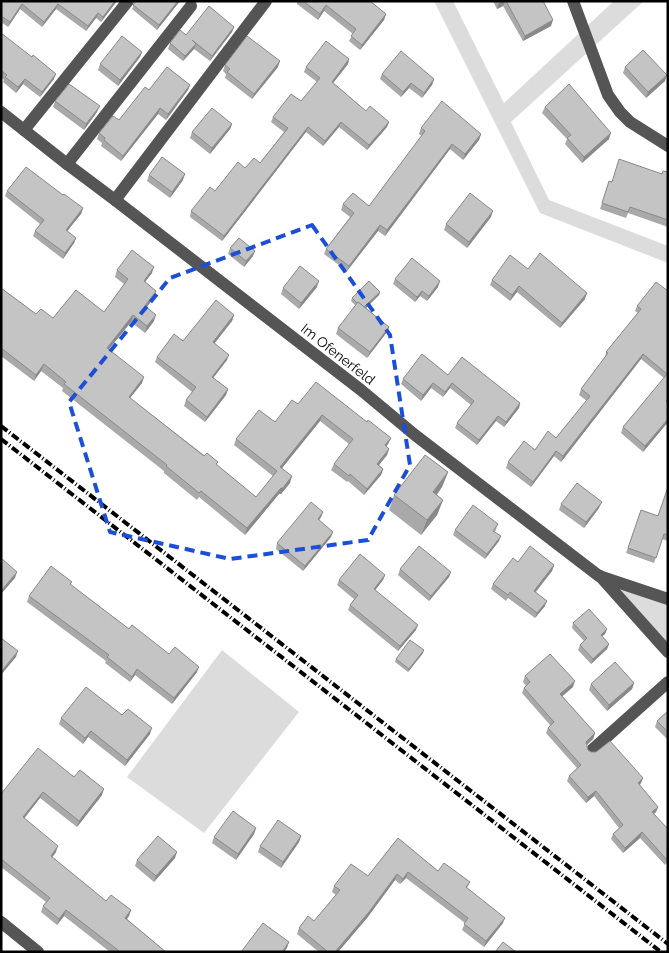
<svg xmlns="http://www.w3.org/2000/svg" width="669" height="953" viewBox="0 0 669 953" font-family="Raleway,sans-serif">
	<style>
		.green { fill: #dcdcdc }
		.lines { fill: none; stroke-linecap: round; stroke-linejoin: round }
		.minor { stroke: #555; stroke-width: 12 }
		.rail { stroke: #000; stroke-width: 4; stroke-dasharray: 8 2.5 1 2.5; stroke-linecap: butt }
		.wall { fill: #a9a9a9 }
		.shaded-wall { fill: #898989 }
		.building { fill: #c4c4c4; stroke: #898989 }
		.marked { fill: none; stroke: #1d4ed8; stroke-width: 4; stroke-dasharray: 10 6; stroke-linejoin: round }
		.labels { text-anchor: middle; stroke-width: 4; stroke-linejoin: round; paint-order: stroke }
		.street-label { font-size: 14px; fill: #000; stroke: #fff }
	</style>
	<rect width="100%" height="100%" fill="#fff"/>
	<g class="green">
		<path d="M434,1H453L504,103L614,1H644L511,122L549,200L668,246V263L540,213Z"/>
		<path d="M600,576L668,600V654Z"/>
		<path d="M222,650L299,712L204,833L127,777Z"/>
	</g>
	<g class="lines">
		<g class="minor">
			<path d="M573,1L608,95L620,112L630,122L668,146"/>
			<path d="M1,112L67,164L115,200L361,390L415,435L599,576L668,599"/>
			<path d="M24,130L128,1"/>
			<path d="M67,164L191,6"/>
			<path d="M115,200L266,1"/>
			<path d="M600,576L668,652"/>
			<path d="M592,750L668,682"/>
			<path d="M1,922L38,952"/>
		</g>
		<g class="rail">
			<path d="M1,426L668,944"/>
			<path d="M1,439L661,952"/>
		</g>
	</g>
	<g class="wall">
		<path d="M1,1H117L101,22L96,18L86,31L56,9L42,27L20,9L8,27L1,22Z"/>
		<path d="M136,1H180L157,30L132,9Z"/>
		<path d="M297,1H370L386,14L384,20L360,50L349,41L353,34L324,11L318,20L297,4Z"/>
		<path d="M493,1H543L551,26L523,41L503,6L497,9Z"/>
		<path d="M234,27L232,32L210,61L194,49L183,61L168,49L170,43L186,35Z"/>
		<path d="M1,33L54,79L40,97L23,84L16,93L3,82L4,80L1,77Z"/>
		<path d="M142,52L140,57L118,86L98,70L100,64Z"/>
		<path d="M349,59L348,64L333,83L366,111L389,122L387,127L367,150L339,127L323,146L306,132L222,241L190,217L191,211L215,191L245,168L260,163L284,132L271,122L273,117L301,101L317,82L304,72L306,67Z"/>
		<path d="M225,65L278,67L252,99L225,78L226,74L223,71Z"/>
		<path d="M625,67L665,81L646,98L623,73Z"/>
		<path d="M382,74L434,79L432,85L422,98L409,88L401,97L380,79Z"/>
		<path d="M190,85L188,90L166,120L158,114L121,161L101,146L102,143L97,139L99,133L119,120L149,90Z"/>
		<path d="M55,101L97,112L84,130L53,107Z"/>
		<path d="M545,107L609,139L582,163L565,144L567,139L542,113Z"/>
		<path d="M232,124L230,129L210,154L190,138L192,132Z"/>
		<path d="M421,128L481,134L479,140L463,160L450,149L385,236L378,231L347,271L324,254L326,249L350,217L341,210L343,204L369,206L422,136L419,134Z"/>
		<path d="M668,172V227L628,213L626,218L600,209L609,181L612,182Z"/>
		<path d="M149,175L183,180L170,198L147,181Z"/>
		<path d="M7,191L63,195L83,208L81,214L67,231L76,238L74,243L63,259L33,236L35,231L40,224L5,196Z"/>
		<path d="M491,217L467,248L444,230L446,224Z"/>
		<path d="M230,248L253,256L244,267L228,254Z"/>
		<path d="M528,269L585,299L560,328L517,292L510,301L490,285L492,280Z"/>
		<path d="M117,270L152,273L145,282L156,291L154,297L146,307L154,321L145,333L131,322L109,349L142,383L130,398L217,465L256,497L273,476L234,445L236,439L275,422L298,404L367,422L391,438L388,444L386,447L389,449L387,455L379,465L383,469L381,475L364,495L348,481L347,482L331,470L334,464L349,444L320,421L282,468L290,483L281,494H279L245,535L199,497L197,500L164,473V471L62,391L63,388L41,371L34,381L1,356V288L36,314L53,318L104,312L124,284L115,277Z"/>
		<path d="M395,279L438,287L427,301L420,296L415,302L393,284Z"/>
		<path d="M317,287L299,309L281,294L283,288Z"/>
		<path d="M668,291V422L643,452L621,433L623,427L664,378L641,359L561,462L554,456L531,487L506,468L508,462L535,450L556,438L587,401L579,395L581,389L605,357L606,352L638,313L635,311L637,306Z"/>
		<path d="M380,292L379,295L366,308L389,327L387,332L367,358L336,334L338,328L356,306L351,301L352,298Z"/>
		<path d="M234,315L232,321L214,343L227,360L213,378L228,389L226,395L205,422L184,406L186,400L192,392L155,362L157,357L183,341Z"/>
		<path d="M448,375L520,403L519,408L504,427L496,421L477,445L455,428L457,423L471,405L450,388L443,397L431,388L421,401L401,384L403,379Z"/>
		<path d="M448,472L442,487L437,495L443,500L437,515L421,535L389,510L394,495Z"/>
		<path d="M668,487V541L662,539L654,563L626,553L641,510L658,516Z"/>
		<path d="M561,504L599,508L584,528L559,510Z"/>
		<path d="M323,512L321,517L319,520L331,537L303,571L276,549L277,543Z"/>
		<path d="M498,524L495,532L499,541L485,559L453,535L455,530Z"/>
		<path d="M518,562L554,565L552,571L536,592L545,606L535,618L508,598L506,601L491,589L493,584Z"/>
		<path d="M400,569L451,572L449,577L429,601L398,575Z"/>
		<path d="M385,575L383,580L375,590L416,630L398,651L348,610L350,605L354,599L337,585L339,580Z"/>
		<path d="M71,585L129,629L197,672L172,704L135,675L130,682L105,663L106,661L27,602L29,596Z"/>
		<path d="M573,623L607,629L605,634L602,636L609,644L607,649L591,664L578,650L580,645L584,641L572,628Z"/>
		<path d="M423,653L408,672L395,662L396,659Z"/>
		<path d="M525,676L573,687L562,696L595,733L593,739L587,745L588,750L591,752L643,778L641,783L640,785L658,807L656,812L654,814L668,829V865L666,863L665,865L640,838L623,853L611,839L613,834L619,828L594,796L586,803L567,781L569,776L577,768L546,733L548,728L550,725L522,693L524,688L526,686L523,682Z"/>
		<path d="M634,683L632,689L607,711L589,690L591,684Z"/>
		<path d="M668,711V740L655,727L657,721Z"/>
		<path d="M61,718L150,734L125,766L88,737L83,744L59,724Z"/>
		<path d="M74,777L102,795L77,827L40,798L24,819L56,852L52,857L106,901L131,910L129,916L127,919L166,952H110L64,916L57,925L41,912L43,906L46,902L1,867V794Z"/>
		<path d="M256,828L254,834L236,860L212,843L214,837Z"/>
		<path d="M301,836L299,842L281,868L258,852L260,846Z"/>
		<path d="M398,838L438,871L470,882L467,888L503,923L484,947L462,930L465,923L406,878L400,884L395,880L367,918L338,952H319L297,934L299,928L314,921L336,895L332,892L334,886L368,876Z"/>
		<path d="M175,858L154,882L135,866L137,860Z"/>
	</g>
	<g class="shaded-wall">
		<path d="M115,1H117L101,22L103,17Z"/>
		<path d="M178,1H180L157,30L159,25Z"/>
		<path d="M503,1H505L503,6L497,9L499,3Z"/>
		<path d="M22,4L20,9L8,27L10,22Z"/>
		<path d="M58,4L56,9L42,27L44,22Z"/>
		<path d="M326,5L324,11L318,20L320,14Z"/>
		<path d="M98,13L96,18L86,31L88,26Z"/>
		<path d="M386,14L384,20L360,50L362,45Z"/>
		<path d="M553,20L551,26L523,41L525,36Z"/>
		<path d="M234,27L232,32L210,61L212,56Z"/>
		<path d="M196,44L194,49L183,61L185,56Z"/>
		<path d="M142,52L140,57L118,86L120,80Z"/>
		<path d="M349,59L348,64L330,87L332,82Z"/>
		<path d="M280,61L278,67L252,99L254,94Z"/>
		<path d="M56,74L54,79L40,97L42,92Z"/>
		<path d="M667,75L665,81L646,98L648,92Z"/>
		<path d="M25,79L23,84L16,93L18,87Z"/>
		<path d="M434,79L432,85L422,98L424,93Z"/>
		<path d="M411,83L409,88L401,97L403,92Z"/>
		<path d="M190,85L188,90L166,120L168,114Z"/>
		<path d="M100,106L97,112L84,130L86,124Z"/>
		<path d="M160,108L158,114L121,161L123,156Z"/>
		<path d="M341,122L339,127L323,146L325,141Z"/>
		<path d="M389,122L387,127L367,150L369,145Z"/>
		<path d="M232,124L230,129L210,154L212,148Z"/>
		<path d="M308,127L306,132L222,241L224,236Z"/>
		<path d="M611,133L609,139L582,163L584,157Z"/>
		<path d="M481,134L479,140L463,160L465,154Z"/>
		<path d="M452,144L450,149L385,236L387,230Z"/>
		<path d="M185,174L183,180L170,198L172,192Z"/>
		<path d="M83,208L81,214L64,235L66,230Z"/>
		<path d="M493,211L491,217L467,248L469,242Z"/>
		<path d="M380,225L378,231L347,271L349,266Z"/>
		<path d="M76,238L74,243L63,259L65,253Z"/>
		<path d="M255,251L253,256L244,267L246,261Z"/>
		<path d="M154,267L152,273L141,287L144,281Z"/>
		<path d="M319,281L317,287L299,309L301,303Z"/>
		<path d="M440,281L438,287L427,301L429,296Z"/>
		<path d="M519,286L517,292L510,301L512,295Z"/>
		<path d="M156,291L154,297L143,313L145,306Z"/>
		<path d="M422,291L420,296L415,302L417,297Z"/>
		<path d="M380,292L379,295L362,312L363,309Z"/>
		<path d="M587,293L585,299L560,328L562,323Z"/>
		<path d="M133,315L131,322L105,354L107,348Z"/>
		<path d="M156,315L154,321L145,333L147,326Z"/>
		<path d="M234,315L232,321L211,348L213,342Z"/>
		<path d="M389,327L387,332L367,358L370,352Z"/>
		<path d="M643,354L641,359L561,462L563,456Z"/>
		<path d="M229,355L227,360L210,382L212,377Z"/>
		<path d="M44,364L41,371L34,381L36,375Z"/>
		<path d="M144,377L142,383L126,403L129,397Z"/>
		<path d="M433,383L431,388L421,401L423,395Z"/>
		<path d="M452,383L450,388L443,397L445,392Z"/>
		<path d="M228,389L226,395L205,422L207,417Z"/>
		<path d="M520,403L519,408L504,427L506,422Z"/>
		<path d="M322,415L320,421L278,473L280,467Z"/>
		<path d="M498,416L496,421L477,445L479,440Z"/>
		<path d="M668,419V422L643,452L645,446Z"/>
		<path d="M391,438L388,444L382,452L385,445Z"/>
		<path d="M389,449L387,455L375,470L377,464Z"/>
		<path d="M556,451L554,456L531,487L533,482Z"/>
		<path d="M383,469L381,475L364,495L367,489Z"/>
		<path d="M448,472L442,487L427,507L433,492Z"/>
		<path d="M292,476L290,483L281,494H279L245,535L247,528L281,488Z"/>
		<path d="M443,500L437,515L421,535L427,520Z"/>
		<path d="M602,502L599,508L584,528L586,522Z"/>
		<path d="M323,512L321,517L316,525L318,519Z"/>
		<path d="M333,532L331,537L303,571L305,566Z"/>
		<path d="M501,536L499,541L485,559L487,554Z"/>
		<path d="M554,565L552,571L532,596L534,591Z"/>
		<path d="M17,572L15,578L1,594V591Z"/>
		<path d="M451,572L449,577L429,601L431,596Z"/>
		<path d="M385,575L383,580L372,594L374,589Z"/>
		<path d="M547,601L545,606L535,618L537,613Z"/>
		<path d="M418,625L416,630L398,651L400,646Z"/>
		<path d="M607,629L605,634L599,639L601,635Z"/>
		<path d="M609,644L607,649L591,664L593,659Z"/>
		<path d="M424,650L423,653L408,672L409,669Z"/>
		<path d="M18,651L16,657L1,675V672Z"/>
		<path d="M199,667L197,672L172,704L174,698Z"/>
		<path d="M137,669L135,675L130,682L132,677Z"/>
		<path d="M575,681L573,687L558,700L560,694Z"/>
		<path d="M634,683L632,689L607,711L609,705Z"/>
		<path d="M152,728L150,734L125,766L127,760Z"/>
		<path d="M91,731L88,737L83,744L85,738Z"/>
		<path d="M595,733L593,739L584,747L586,742Z"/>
		<path d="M643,778L641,783L636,788L638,783Z"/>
		<path d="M104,789L102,795L77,827L79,821Z"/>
		<path d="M596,791L594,796L586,803L588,797Z"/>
		<path d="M43,792L40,798L20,823L23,817Z"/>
		<path d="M658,807L656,812L650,817L652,812Z"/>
		<path d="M256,828L254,834L236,860L238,854Z"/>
		<path d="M642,832L640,838L623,853L625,848Z"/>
		<path d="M301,836L299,842L281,868L283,862Z"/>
		<path d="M58,846L56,852L49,862L51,856Z"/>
		<path d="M177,852L175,858L154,882L156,876Z"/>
		<path d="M408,872L406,878L400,884L403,879Z"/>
		<path d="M397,874L395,880L367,918L338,952H335Z"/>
		<path d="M66,910L64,916L57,925L59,919Z"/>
		<path d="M131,910L129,916L123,924L125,918Z"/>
		<path d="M505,918L503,923L484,947L486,941Z"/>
		<path d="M289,942L287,948L284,952H282Z"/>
	</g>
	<g class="building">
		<path d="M1,1H115L103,17L98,13L88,26L58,4L44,22L22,4L10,22L1,16Z"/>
		<path d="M136,1H178L159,25L133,5Z"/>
		<path d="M303,1H370L386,14L362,45L351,36L356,29L326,5L320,14Z"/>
		<path d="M506,1H543L553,20L525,36Z"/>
		<path d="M209,6L234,27L212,56L192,40L196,44L185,56L170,43L180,30L186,35Z"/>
		<path d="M1,33L32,57L33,55L56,74L42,92L25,79L18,87L5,77L7,75L1,70Z"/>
		<path d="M122,36L142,52L120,80L100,64Z"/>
		<path d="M247,36L280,61L254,94L227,72L230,69L225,65Z"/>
		<path d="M326,41L349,59L332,82L366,111L370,106L389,122L369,145L341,122L325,141L308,127L224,236L191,211L210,187L215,191L238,162L245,168L254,158L260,163L288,128L273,117L291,94L301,101L320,78L306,67Z"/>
		<path d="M643,50L667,75L648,92L625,67Z"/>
		<path d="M401,51L434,79L424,93L411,83L403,92L382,74Z"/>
		<path d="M167,67L190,85L168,114L160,108L123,156L104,140L105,138L99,133L113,116L119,120L145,87L149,90Z"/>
		<path d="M69,84L100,106L86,124L55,101Z"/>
		<path d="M569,84L611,133L584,157L567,138L571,135L545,107Z"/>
		<path d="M442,101L481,134L465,154L452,144L387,230L380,225L349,266L326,249L354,213L343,204L353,193L369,206L425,131L421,128Z"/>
		<path d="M212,108L232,124L212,148L192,132Z"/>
		<path d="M162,157L185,174L172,192L149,175Z"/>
		<path d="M619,159L662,174L663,171L668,172V220L630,207L628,212L602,203L609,181L612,182Z"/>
		<path d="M26,167L63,195L64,194L83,208L66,230L76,238L65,253L35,231L44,220L7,191Z"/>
		<path d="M470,193L493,211L469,242L446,224Z"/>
		<path d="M239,238L255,251L246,261L230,248Z"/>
		<path d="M132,250L154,267L144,281L156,291L145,306L156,315L147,326L133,315L107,348L144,377L129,397L204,456L207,453L218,462L216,464L256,497L277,471L236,439L259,410L275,422L292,400L298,404L316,382L367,422L368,420L391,438L385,445L389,449L377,464L383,469L367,489L350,474L349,476L334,464L353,439L322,415L280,467L292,476L283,488H281L247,528L201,491L199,493L166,466L167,465L64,384L66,382L44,364L36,375L1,348V288L36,314L41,309L53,318L76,290L104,312L128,279L117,270Z"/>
		<path d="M540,253L587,293L562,323L519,286L512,295L492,280L510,255L528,269Z"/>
		<path d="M412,258L440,281L429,296L422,291L417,297L395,279Z"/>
		<path d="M300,266L319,281L301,303L283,288Z"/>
		<path d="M369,281L380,292L364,307L358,302L357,303L352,298Z"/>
		<path d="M656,282L668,291V399L666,401L668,403V419L645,446L623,427L667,374L643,354L563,456L556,451L533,482L508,462L524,441L535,450L548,431L556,438L590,396L581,389L608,353L606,352L641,309L637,306Z"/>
		<path d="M216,300L234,315L213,342L229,355L212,377L228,389L207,417L186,400L196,387L157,357L174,334L183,341Z"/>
		<path d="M358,302L389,327L370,352L338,328Z"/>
		<path d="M422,354L448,375L462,357L520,403L506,422L498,416L479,440L457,423L474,401L452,383L445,392L433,383L423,395L403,379Z"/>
		<path d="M425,455L448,472L433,492L443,500L427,520L394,495Z"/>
		<path d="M577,483L602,502L586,522L561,504Z"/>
		<path d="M668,487V535L664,534L656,558L628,548L641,510L658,516Z"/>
		<path d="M311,502L323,512L318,519L333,532L305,566L277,543Z"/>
		<path d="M473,505L498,524L493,531L501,536L487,554L455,530Z"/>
		<path d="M419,546L451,572L431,596L400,569Z"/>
		<path d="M530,546L554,565L534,591L547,601L537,613L510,592L508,595L493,584L513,558L518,562Z"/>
		<path d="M360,554L385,575L374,589L418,625L400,646L350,605L358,595L339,580Z"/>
		<path d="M1,558L17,572L1,591Z"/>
		<path d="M51,566L72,582L70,584L129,629L132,625L169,654L175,647L199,667L174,698L137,669L132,677L107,657L109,655L29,596Z"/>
		<path d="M589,609L607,629L601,635L609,644L593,659L580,645L587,638L573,623Z"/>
		<path d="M1,638L18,651L1,672Z"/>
		<path d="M410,640L424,650L409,669L396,659Z"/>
		<path d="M550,654L575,681L560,694L595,733L586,742L588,750L591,752H596L610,741L643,778L638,783L658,807L652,812L668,829L667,860L642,832L625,848L613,834L623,825L596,791L588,797L569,776L581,765L548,728L554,722L524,688L530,682L525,676Z"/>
		<path d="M615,662L634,683L609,705L591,684Z"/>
		<path d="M86,687L122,715L128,709L152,728L127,760L91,731L85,738L61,718Z"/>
		<path d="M668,711V732L657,721Z"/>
		<path d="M38,748L74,777L80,770L104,789L79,821L43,792L23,817L58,846L51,856L106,901L111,895L131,910L125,918L166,952H119V951L66,910L59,919L43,906L50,898L1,859V794Z"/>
		<path d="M233,811L256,828L238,854L214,837Z"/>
		<path d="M278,820L301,836L283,862L260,846Z"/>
		<path d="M158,836L177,852L156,876L137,860Z"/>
		<path d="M398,838L438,871L444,863L470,882L466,887L505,918L486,941L464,924L468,918L408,872L403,879L397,874L369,912L335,952H328L299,928L308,916L314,921L340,890L334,886L351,864L368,876Z"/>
		<path d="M263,923L289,942L282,952H241Z"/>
		<path d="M503,942L516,952H495Z"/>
	</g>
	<path class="marked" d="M312,225L390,335L410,465L368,540L230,559L110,532L69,402L170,278Z"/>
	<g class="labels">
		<g class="street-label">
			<text transform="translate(338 354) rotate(38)" y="5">Im Ofenerfeld</text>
		</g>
	</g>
	<rect width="669" height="953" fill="none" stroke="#000000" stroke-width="5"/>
</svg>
